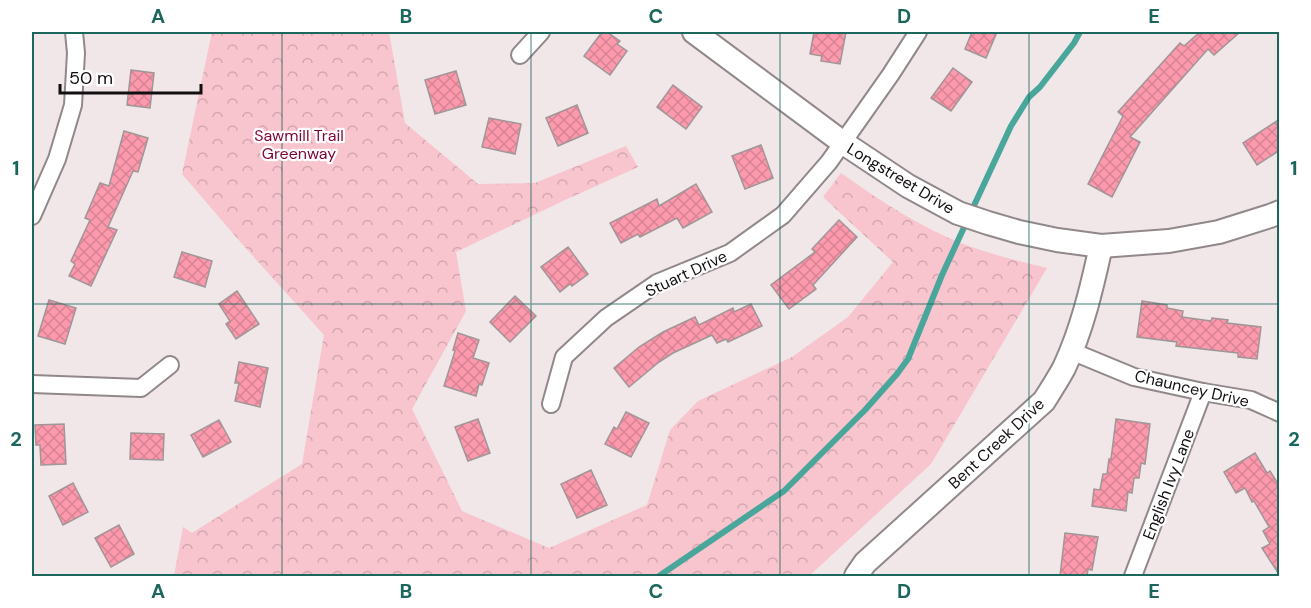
<svg xmlns="http://www.w3.org/2000/svg" width="1311" height="608" viewBox="0 0 1311 608" font-family="'DM Sans',sans-serif">
	<style>
		.park { fill: url(#park-crowns) }
		.lines { fill: none; stroke-linecap: round; stroke-linejoin: round }
		.stream { stroke: #49a69b; stroke-width: 6 }
		.building { fill: url(#building-cross-hatch); stroke: #9f9697; stroke-width: 1.5 }
		.street-casing { stroke: #918889; stroke-width: 20 }
		.secondary-casing { stroke: #918889; stroke-width: 26 }
		.street { stroke: #fff; stroke-width: 16 }
		.secondary { stroke: #fff; stroke-width: 22 }
		.grid { fill: none; stroke: #1b665d; stroke-width: 1.5; stroke-opacity: 0.55 }
		.labels { text-anchor: middle; stroke-width: 4.5; stroke-linejoin: round; paint-order: stroke }
		.park-label { font-size: 16px; fill: #7e0535; stroke: #fff }
		.street-label { font-size: 16px; fill: #130f10; stroke: #fff }
		.neatline { fill: none; stroke: #1b665d; stroke-width: 2 }
		.grid-label { font-size: 20px; text-anchor: middle; font-weight: bold; fill: #1b665d }
	</style>
	<defs>
		<pattern id="park-crowns" width="20" height="18" patternUnits="userSpaceOnUse" patternTransform="scale(1.5)"><rect width="20" height="18" fill="#f8c4cd"/><path d="M2 6a3 3 0 1 1 6 0M12 15a3 3 0 1 1 6 0" fill="none" stroke="#d4a7af"/></pattern>
		<pattern id="building-cross-hatch" width="8" height="8" patternUnits="userSpaceOnUse" patternTransform="scale(1.5)"><rect width="8" height="8" fill="#fc99ad"/><path d="M0 0l8 8M0 8l8-8" fill="none" stroke="#d78394"/></pattern>
	</defs>
	<rect width="100%" height="100%" fill="#f1e6e8"/>
	<path class="park" d="M212,32H389L405,123L478,184L535,183L626,146L638,167L565,200L456,252L466,311L412,409L462,511L549,548L647,505L670,430L698,401L792,357L848,317L893,262L823,197L841,173C879,200 918,226 961,243C989,254 1018,261 1047,268L931,464L809,576H174L183,527L192,533L302,464L324,335L243,245L182,174Z"/>
	<g class="lines">
		<g class="stream">
			<path d="M971,212L1011,126L1029,97L1040,87L1074,43L1080,32"/>
			<path d="M659,576L784,491L865,410L897,374L908,359L942,275L967,221"/>
		</g>
	</g>
	<g class="building">
		<path d="M602,32H607L620,41L617,44L627,51L610,75L584,56Z"/>
		<path d="M814,32H846L840,64L821,61L822,56L810,54Z"/>
		<path d="M972,32H997L986,58L965,49Z"/>
		<path d="M1200,32H1240L1214,55L1208,49L1130,137L1140,142L1112,197L1088,184L1123,116L1118,112L1180,43L1184,46Z"/>
		<path d="M953,68L972,82L951,111L931,98Z"/>
		<path d="M131,70L154,73L150,108L127,105Z"/>
		<path d="M456,71L466,105L435,114L425,80Z"/>
		<path d="M673,85L702,107L686,129L657,107Z"/>
		<path d="M577,105L588,133L558,146L546,118Z"/>
		<path d="M489,118L521,124L515,154L482,147Z"/>
		<path d="M1280,119V150L1257,165L1243,143Z"/>
		<path d="M124,131L148,138L138,172L133,171L108,227L117,230L91,286L69,276L75,264L71,261L90,220L85,218L100,183L109,186Z"/>
		<path d="M761,145L773,178L745,189L732,156Z"/>
		<path d="M696,184L712,212L683,228L677,218L640,237L638,234L621,243L610,223L657,199L659,206Z"/>
		<path d="M839,220L857,237L813,285L816,289L789,309L771,285L815,252L812,249Z"/>
		<path d="M568,247L588,274L572,286L570,284L560,292L541,267Z"/>
		<path d="M182,252L212,261L205,287L174,277Z"/>
		<path d="M237,291L259,324L236,339L226,324L230,321L219,304Z"/>
		<path d="M515,296L536,316L510,342L490,322Z"/>
		<path d="M49,300L76,308L65,344L38,336Z"/>
		<path d="M1142,301L1167,305V308L1183,311L1182,317L1211,321L1212,318L1228,320L1227,323L1261,327L1257,359L1238,357V353L1176,346L1177,342L1137,337Z"/>
		<path d="M751,304L762,326L728,342L726,339L717,343L712,335L673,353L659,362L629,387L614,368L639,347L663,332L695,317L699,325L733,308L734,312Z"/>
		<path d="M458,333L479,340L473,358L489,363L482,385L479,384L476,396L444,386L455,351L453,350Z"/>
		<path d="M239,362L268,368L260,407L235,401L239,383H235Z"/>
		<path d="M626,412L649,423L631,457L605,444L614,427L617,429Z"/>
		<path d="M478,419L490,453L468,461L455,427Z"/>
		<path d="M1116,419L1150,424L1145,464L1141,463L1139,478H1134L1132,493L1128,492L1126,511L1092,506L1094,489L1100,490L1103,474H1107L1109,459H1111Z"/>
		<path d="M219,420L231,442L203,457L191,435Z"/>
		<path d="M64,424L66,464L41,465L40,445H36L35,425Z"/>
		<path d="M131,433L164,434L163,460L130,459Z"/>
		<path d="M1255,453L1267,473L1270,471L1280,487V576L1262,548L1270,544L1263,531L1269,527L1254,501L1252,502L1245,488L1236,493L1224,472Z"/>
		<path d="M591,470L607,505L577,518L561,484Z"/>
		<path d="M73,483L88,512L63,525L49,496Z"/>
		<path d="M119,525L134,554L111,567L95,538Z"/>
		<path d="M1065,533L1098,537L1092,570L1088,569L1087,576H1060Z"/>
	</g>
	<g class="lines">
		<g class="street-casing">
			<g id="street">
				<path d="M520,55L541,32"/>
				<path d="M32,216L57,159L73,105L76,53L74,32"/>
				<path d="M1071,351L1134,377L1203,392L1251,400L1280,413"/>
				<path d="M32,384L141,388L170,365"/>
				<path d="M551,404L564,357L606,318L657,283L730,253L783,215L829,162L891,74L918,32"/>
				<path d="M1133,576L1203,392"/>
			</g>
		</g>
		<g class="secondary-casing">
			<g id="secondary">
				<path d="M694,32L842,142L908,186L958,213L988,223L1019,232L1057,240L1101,246L1169,241L1219,232L1270,216L1280,212"/>
				<path d="M856,576L865,563L1044,401C1051,390 1058,379 1064,368C1082,330 1092,287 1101,246"/>
			</g>
		</g>
		<use href="#street" class="street"/>
		<use href="#secondary" class="secondary"/>
	</g>
	<path class="grid" d="M282,32V576M531,32V576M780,32V576M1029,32V576M32,304H1280"/>
	<g class="labels">
		<g class="park-label">
			<text x="299" y="141">Sawmill Trail<tspan x="299" dy="18">Greenway</tspan></text>
		</g>
		<g class="street-label">
			<text transform="translate(901 178) rotate(31)" y="6">Longstreet Drive</text>
			<text transform="translate(686 273) rotate(-25)" y="6">Stuart Drive</text>
			<text transform="translate(1192 388) rotate(13)" y="6">Chauncey Drive</text>
			<text transform="translate(996 443) rotate(-43)" y="6">Bent Creek Drive</text>
			<text transform="translate(1168 484) rotate(-69)" y="6">English Ivy Lane</text>
		</g>
	</g>
	<rect width="1311" height="608" fill="none" stroke="#ffffff" stroke-width="66"/>
	<path d="M60 84v9h141v-9" fill="none" stroke="#130f10" stroke-width="3"/>
	<text x="69" y="84" font-size="18" fill="#130f10" stroke="#ffffff" stroke-width="4.5" paint-order="stroke">50 m</text>
	<rect x="33" y="33" width="1245" height="542" class="neatline"/>
	<g class="grid-label">
		<text x="158" y="23">A</text>
		<text x="406" y="23">B</text>
		<text x="656" y="23">C</text>
		<text x="904" y="23">D</text>
		<text x="1154" y="23">E</text>
		<text x="16" y="175">1</text>
		<text x="1294" y="175">1</text>
		<text x="16" y="446">2</text>
		<text x="1294" y="446">2</text>
		<text x="158" y="598">A</text>
		<text x="406" y="598">B</text>
		<text x="656" y="598">C</text>
		<text x="904" y="598">D</text>
		<text x="1154" y="598">E</text>
	</g>
</svg>
